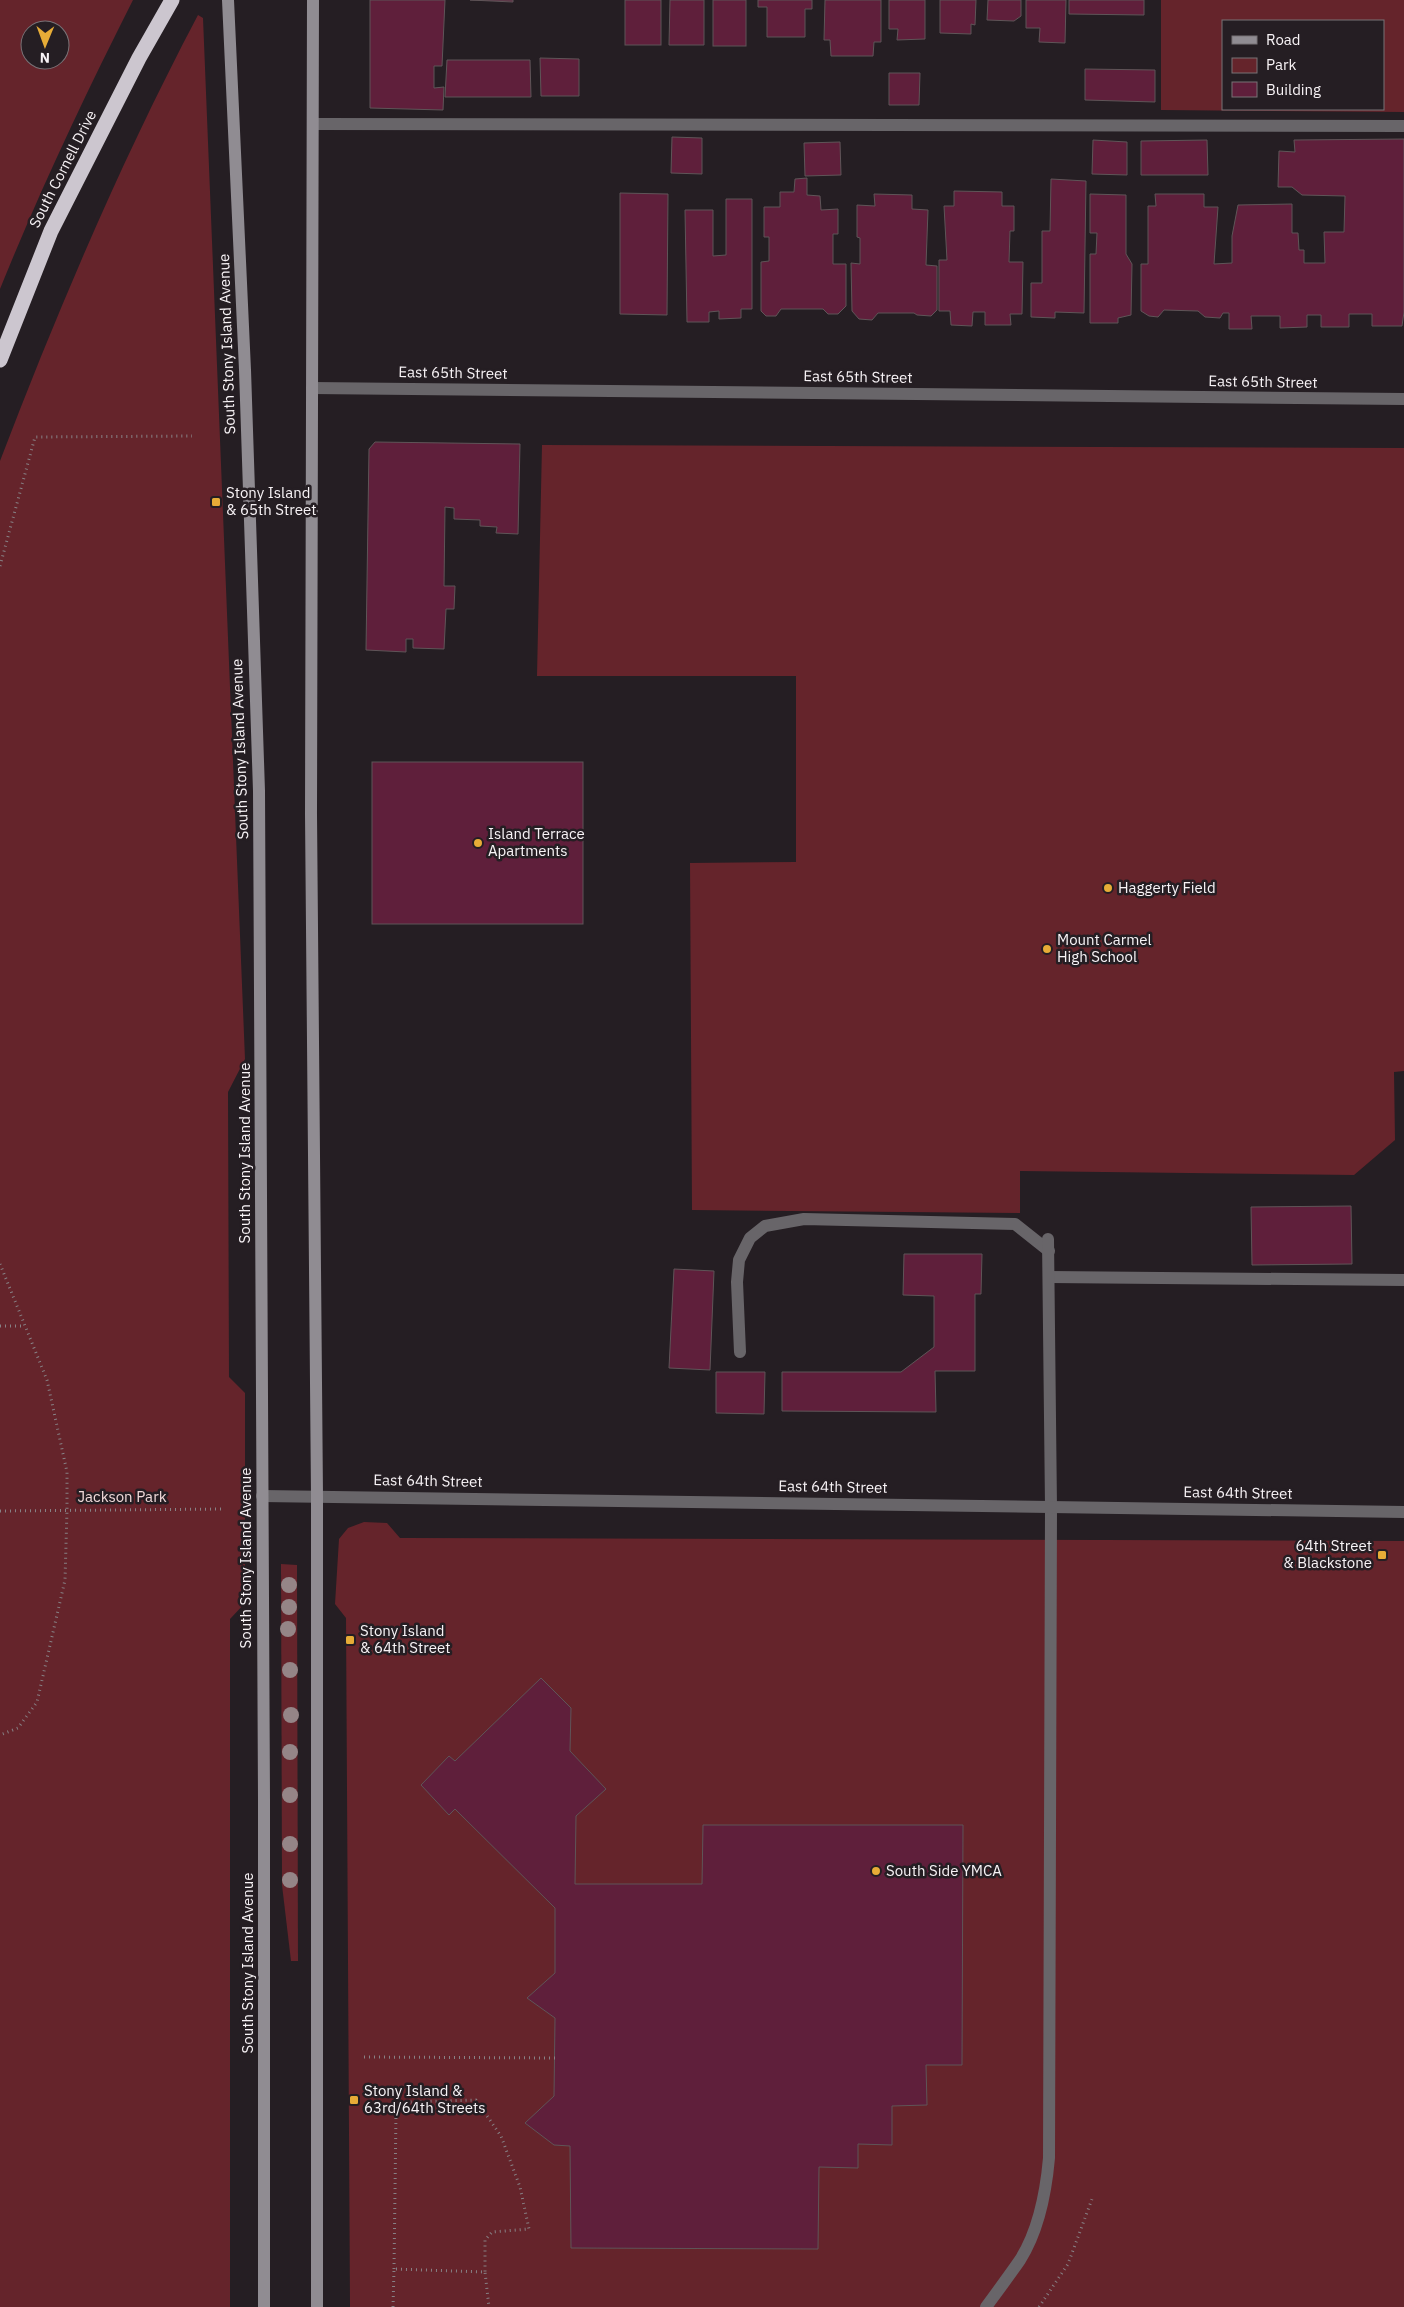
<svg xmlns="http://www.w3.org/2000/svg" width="1404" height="2307" viewBox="0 0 1404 2307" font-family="'IBM Plex Sans',sans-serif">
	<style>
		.green { fill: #65242b; fill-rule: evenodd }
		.building { fill: #5f1f3b; stroke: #5f5558 }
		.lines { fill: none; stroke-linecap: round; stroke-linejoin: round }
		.path { stroke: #878185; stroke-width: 3; stroke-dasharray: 1 4; stroke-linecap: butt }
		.lane { stroke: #686569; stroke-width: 12 }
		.street { stroke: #686569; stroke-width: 12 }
		.secondary { stroke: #908c92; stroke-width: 12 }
		.highway { stroke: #ccc6cf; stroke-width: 15 }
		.tree { fill: #958587 }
		.poi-dot { fill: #e7ac37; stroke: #251e23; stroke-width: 2 }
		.labels { text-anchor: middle; stroke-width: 5; stroke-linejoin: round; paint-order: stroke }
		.street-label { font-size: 15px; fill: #f8f3f6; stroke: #251e23 }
		.poi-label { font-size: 15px; fill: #f8f3f6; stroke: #251e23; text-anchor: start }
		.park-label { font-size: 15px; fill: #f0d9d9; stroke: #251e23 }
	</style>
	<rect width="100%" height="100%" fill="#251e23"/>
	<g class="green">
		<path d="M0,0H133C85,95 40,190 0,289ZM30,30H60V60H30Z"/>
		<path d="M1161,0H1404V112L1161,110ZM1223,21H1383V109H1223Z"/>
		<path d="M198,15L203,18L245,1059L228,1092L229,1377L245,1393V1603L230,1619V2307H0V461C58,309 122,159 198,15Z"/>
		<path d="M542,445L1404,448V1071L1394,1072L1395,1140L1354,1175L1020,1171V1213L692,1210L690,863L796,862V676H537Z"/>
		<path d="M364,1522L387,1523L400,1538L1404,1541V2307H350L346,1618L335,1604L339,1539L348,1528Z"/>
		<path d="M281,1564L297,1565L298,1961H291L282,1885Z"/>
	</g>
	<g class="building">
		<path d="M370,0H445L442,66H434V88L444,87L443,110L370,108Z"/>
		<path d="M470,0H513V2Z"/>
		<rect x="625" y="0" width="36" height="45"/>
		<path d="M670,0H704V45H669Z"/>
		<rect x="713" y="0" width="33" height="46"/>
		<path d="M758,0H812V9H805V37H767V7H758Z"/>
		<path d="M825,0H881V42H874L873,56H831L830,40H824Z"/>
		<path d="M889,0H925V39L897,40L898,29H889Z"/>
		<path d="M940,0H976L975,25L971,24V34L940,33Z"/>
		<path d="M988,0H1021V16L1014,21L987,20Z"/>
		<path d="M1026,0H1066L1065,43L1039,42L1040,28H1026Z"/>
		<path d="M1069,0H1144V15L1069,14Z"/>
		<path d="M540,58L579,59V96H541Z"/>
		<path d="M447,60H530L531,97H445Z"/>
		<path d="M1085,69L1155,70V102L1085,100Z"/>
		<path d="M889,73H920L919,105H889Z"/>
		<path d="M672,137L702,138V174L671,173Z"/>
		<path d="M1404,139V312L1402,326H1372V314H1349V327H1321V315H1307V327L1280,328V316H1251L1252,329H1229V313H1223L1220,318L1205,317L1198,311L1164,310L1158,317L1149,316L1141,311V264H1148V206H1156L1155,194H1204V207H1218L1214,264L1232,263V236L1238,205L1292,204V233H1298L1299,250H1304V263H1325L1324,232H1344L1345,196L1302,195L1292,187H1278L1279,151L1295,152L1294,140Z"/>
		<path d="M1093,140L1127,142V175L1092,174Z"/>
		<path d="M1207,140L1208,175H1141V141Z"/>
		<path d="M840,142L841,175L805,176L804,143Z"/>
		<path d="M807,178V195L820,196L821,210L838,209V234H833V264H846V306L838,314H828L823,309H781L776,316H766L761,311V262L769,261V237H764V207H780V192H794L795,179Z"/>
		<path d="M1051,179L1086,181L1084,313L1055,312V318L1031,317V283H1042V231H1050Z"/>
		<path d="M954,191L1002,192V206H1014V231H1010L1009,262H1023L1022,314H1010L1011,325H985V312H973L972,326L951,325L950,311H939V260H947L944,206H954Z"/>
		<path d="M620,193L668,194L667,315L620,314Z"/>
		<path d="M874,194L912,195V209L928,210L926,265L937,266V310L931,316L917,315L914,313H878L872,320L859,319L852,311L851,263L860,264V238L857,237V205L875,206Z"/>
		<path d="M1090,194L1126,195V254L1132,264L1131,315L1118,318V323H1090V254H1096L1097,233H1090Z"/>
		<path d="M726,199H752V309H741V318L719,319V311L709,312V322H687L685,210H713V256L726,255Z"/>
		<path d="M375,442L520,444L518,534L496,533L497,527L480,526V520L454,519V508L445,507L444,586H455L454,609H446L444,649L413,648V639H406V652L366,650L369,449Z"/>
		<rect x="372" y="762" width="211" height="162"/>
		<path d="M1351,1206L1352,1264L1252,1265L1251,1207Z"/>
		<path d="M904,1254H982L981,1294H975V1371H935L936,1412L782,1411V1372H901L934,1347V1296L903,1295Z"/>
		<path d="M674,1269L714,1271L710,1370L669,1368Z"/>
		<path d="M716,1372H765L764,1414L716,1413Z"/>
		<path d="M541,1678L571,1708L570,1751L606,1789L576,1816L575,1884H702L703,1825H963L962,2065H926L927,2105L892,2106V2145L858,2144V2168L819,2167L818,2249L571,2248L570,2146L554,2145L525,2123L554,2096L555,2018L527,1998L555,1973V1908L455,1809L449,1815L421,1785L449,1756L455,1761Z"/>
	</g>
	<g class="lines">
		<g class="path">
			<path d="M0,566L35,437L192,436"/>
			<path d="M0,1264L47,1380L67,1472V1510L65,1580L37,1702L18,1728L0,1735"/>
			<path d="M0,1326H25"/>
			<path d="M0,1511L224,1509"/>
			<path d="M364,2057L555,2058"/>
			<path d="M394,2269L396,2112L409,2102L476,2100L501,2136L520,2187L529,2229L492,2232L485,2240V2272"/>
			<path d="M393,2307L394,2269L485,2272L489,2307"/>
			<path d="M1039,2307L1068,2264L1092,2199"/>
		</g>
		<g class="lane">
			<path d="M313,124L1404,126"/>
			<path d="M1049,1277L1404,1280"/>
			<path d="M740,1352L737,1282L739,1260L750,1238L765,1226L804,1219L1015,1224L1049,1251"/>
			<path d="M986,2307C997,2292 1009,2276 1020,2260C1039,2230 1046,2192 1049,2158L1051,1507"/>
		</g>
		<g class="street">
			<path d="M312,388L1404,399"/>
			<path d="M1048,1239L1051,1507"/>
			<path d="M262,1496L1404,1512"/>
		</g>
		<g class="secondary">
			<path d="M228,0L245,370L259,791L264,1799V2307"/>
			<path d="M313,0L311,814L317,1496V2307"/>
		</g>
		<path class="highway" d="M0,360L51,231L139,58L172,0"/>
	</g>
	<g class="tree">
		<circle cx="289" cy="1585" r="8"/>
		<circle cx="289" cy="1607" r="8"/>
		<circle cx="288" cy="1629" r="8"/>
		<circle cx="290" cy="1670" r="8"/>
		<circle cx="291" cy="1715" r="8"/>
		<circle cx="290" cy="1752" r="8"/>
		<circle cx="290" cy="1795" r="8"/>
		<circle cx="290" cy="1844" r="8"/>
		<circle cx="290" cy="1880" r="8"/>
	</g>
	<g class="poi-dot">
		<rect x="211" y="497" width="10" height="10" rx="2.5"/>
		<circle cx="478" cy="843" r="5"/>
		<circle cx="1108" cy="888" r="5"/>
		<circle cx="1047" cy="949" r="5"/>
		<rect x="1377" y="1550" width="10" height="10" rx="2.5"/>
		<rect x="345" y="1635" width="10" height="10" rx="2.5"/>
		<circle cx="876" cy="1871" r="5"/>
		<rect x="349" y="2095" width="10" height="10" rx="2.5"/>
	</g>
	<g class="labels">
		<g class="street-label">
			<text transform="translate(63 169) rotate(-63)" y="5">South Cornell Drive</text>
			<text transform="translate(227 344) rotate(-92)" y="5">South Stony Island Avenue</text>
			<text transform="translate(453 373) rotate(1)" y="5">East 65th Street</text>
			<text transform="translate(858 377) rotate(1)" y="5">East 65th Street</text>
			<text transform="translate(1263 382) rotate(1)" y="5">East 65th Street</text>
			<text transform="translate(240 749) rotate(-92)" y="5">South Stony Island Avenue</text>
			<text transform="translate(245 1153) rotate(-90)" y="5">South Stony Island Avenue</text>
			<text transform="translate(428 1481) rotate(1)" y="5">East 64th Street</text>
			<text transform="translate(833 1487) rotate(1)" y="5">East 64th Street</text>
			<text transform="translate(1238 1493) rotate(1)" y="5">East 64th Street</text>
			<text transform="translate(246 1558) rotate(-90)" y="5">South Stony Island Avenue</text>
			<text transform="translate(248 1963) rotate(-90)" y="5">South Stony Island Avenue</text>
		</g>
		<g class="poi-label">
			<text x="226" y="498">Stony Island<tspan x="226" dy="17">&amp; 65th Street</tspan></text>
			<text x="488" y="839">Island Terrace<tspan x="488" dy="17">Apartments</tspan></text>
			<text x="1118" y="893">Haggerty Field</text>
			<text x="1057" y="945">Mount Carmel<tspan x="1057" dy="17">High School</tspan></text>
			<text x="1372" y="1551" text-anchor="end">64th Street<tspan x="1372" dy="17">&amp; Blackstone</tspan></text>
			<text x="360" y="1636">Stony Island<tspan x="360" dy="17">&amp; 64th Street</tspan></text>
			<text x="886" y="1876">South Side YMCA</text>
			<text x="364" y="2096">Stony Island &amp;<tspan x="364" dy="17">63rd/64th Streets</tspan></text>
		</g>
		<g class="park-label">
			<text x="122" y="1502">Jackson Park</text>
		</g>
	</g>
	<rect x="1222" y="20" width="162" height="90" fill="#251e23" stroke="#797377"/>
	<rect x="1232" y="36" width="25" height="8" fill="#908c92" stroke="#797377"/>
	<text x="1266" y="45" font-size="15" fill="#f8f3f6">Road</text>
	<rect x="1232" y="58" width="25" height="15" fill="#65242b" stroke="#797377"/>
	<text x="1266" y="70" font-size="15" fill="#f8f3f6">Park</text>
	<rect x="1232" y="82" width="25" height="15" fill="#5f1f3b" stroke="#797377"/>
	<text x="1266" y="95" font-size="15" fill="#f8f3f6">Building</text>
	<g transform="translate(45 45) rotate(181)"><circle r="24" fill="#251e23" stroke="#797377"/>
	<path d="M0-4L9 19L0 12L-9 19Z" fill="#e7ac37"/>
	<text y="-8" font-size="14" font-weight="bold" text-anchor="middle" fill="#f8f3f6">N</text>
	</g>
</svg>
